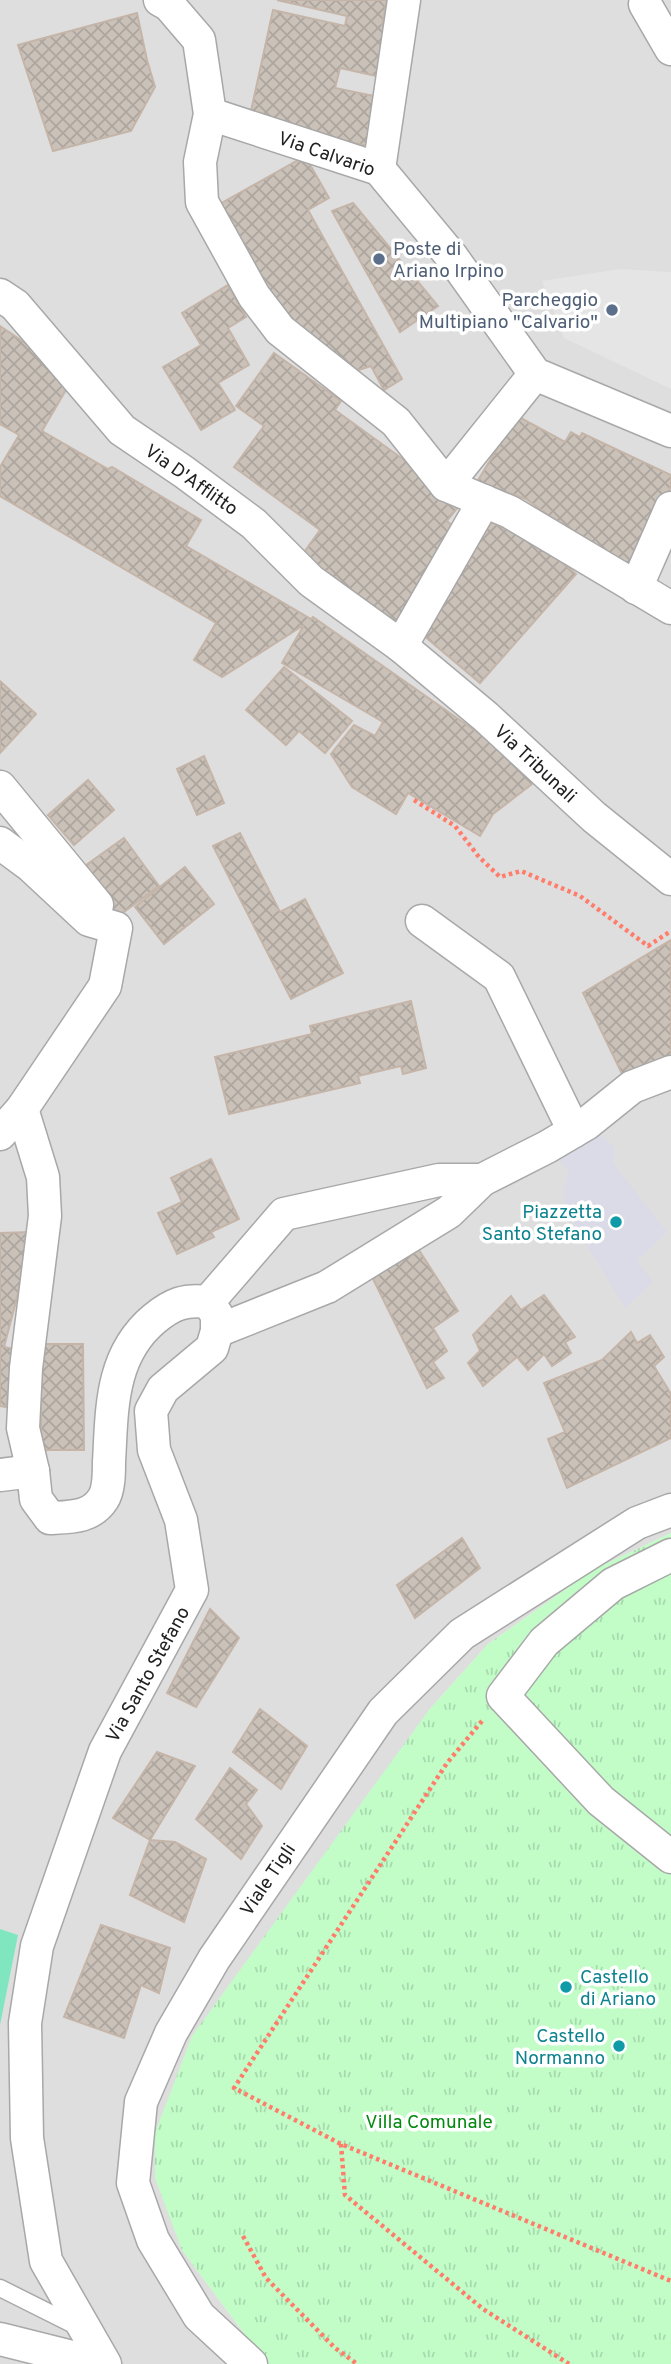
<svg xmlns="http://www.w3.org/2000/svg" width="671" height="2364" viewBox="0 0 671 2364" font-family="Overpass,sans-serif">
	<style>
		.residential { fill: #dfdede }
		.park { fill: url(#park-tufts) }
		.pitch { fill: #80e6c0 }
		.parking { fill: #e5e5e5 }
		.plaza { fill: #dbdbe8 }
		.building { fill: url(#building-cross-hatch); stroke: #c5b5a8; stroke-width: 2 }
		.lines { fill: none; stroke-linecap: round; stroke-linejoin: round }
		.lane-casing { stroke: #a8a8a8; stroke-width: 19 }
		.street-casing { stroke: #a8a8a8; stroke-width: 35 }
		.path { stroke: #ff7d6b; stroke-width: 4.5; stroke-dasharray: 3.5 3.5; stroke-linecap: butt }
		.lane { stroke: #fff; stroke-width: 16 }
		.street { stroke: #fff; stroke-width: 32 }
		.service-dot { fill: #5c6f8a; stroke: #fff; stroke-width: 2.5 }
		.culture-dot { fill: #0f9aa8; stroke: #fff; stroke-width: 2.5 }
		.labels { text-anchor: middle; stroke-width: 7; stroke-linejoin: round; paint-order: stroke }
		.street-label { font-size: 19px; fill: #212121; stroke: #fff }
		.service-label { font-size: 19px; fill: #4e5e75; stroke: #fff; text-anchor: start }
		.culture-label { font-size: 19px; fill: #0d838f; stroke: #fff; text-anchor: end }
		.park-label { font-size: 19px; fill: #048a11; stroke: #fff }
	</style>
	<defs>
		<pattern id="park-tufts" width="24" height="20" patternUnits="userSpaceOnUse" patternTransform="scale(1.75)"><rect width="24" height="20" fill="#c2fdc8"/><path d="M3 7l-1-3M5 7V3M7 7l1-3M15 17l-1-3M17 17v-4M19 17l1-3" fill="none" stroke="#a6d9ac"/></pattern>
		<pattern id="building-cross-hatch" width="8" height="8" patternUnits="userSpaceOnUse" patternTransform="scale(1.75)"><rect width="8" height="8" fill="#cac1b9"/><path d="M0 0l8 8M0 8l8-8" fill="none" stroke="#ada69f"/></pattern>
	</defs>
	<rect width="100%" height="100%" fill="#f2eee7"/>
	<path class="residential" d="M0,0H671V1533L593,1570L488,1644L429,1710L182,2250L267,2364H0Z"/>
	<path class="park" d="M671,1533V2364H267L182,2250L155,2178V2133L192,2036L429,1710L488,1644L593,1570Z"/>
	<path class="pitch" d="M0,1929L18,1935L0,2025Z"/>
	<path class="parking" d="M620,269L671,272V389L564,338L542,281Z"/>
	<path class="plaza" d="M586,1124L615,1148L613,1163L667,1232L637,1261L653,1282L625,1308L567,1212L563,1191L569,1171L547,1147Z"/>
	<g class="building">
		<path d="M277,0H387L382,25L392,27L381,77L340,68L335,88L379,97L368,146L249,120L273,10L345,26L347,16Z"/>
		<path d="M137,13L147,60L155,87L131,131L53,151L18,45Z"/>
		<path d="M305,156L329,198L308,210L402,379L384,390L371,366L346,374L290,315L284,319L220,204Z"/>
		<path d="M353,203L438,306L400,332L332,211Z"/>
		<path d="M228,285L246,317L228,328L249,365L218,383L235,410L201,430L163,367L201,345L182,313Z"/>
		<path d="M0,326L74,376L42,431L108,469L112,467L201,520L186,546L311,619L313,617L541,777L493,814L480,836L408,793L396,814L352,787L331,754L354,725L375,736L383,722L282,663L304,625L222,677L194,660L216,623L0,496V467L19,435L0,424Z"/>
		<path d="M274,353L341,401L335,410L462,502L447,521L459,532L399,626L302,555L320,530L234,467L264,426L236,406Z"/>
		<path d="M517,416L565,442L571,432L580,437L582,433L671,475V486L634,568L551,517L526,499L477,482Z"/>
		<path d="M486,519L549,551L576,574L480,683L423,635Z"/>
		<path d="M284,667L352,721L325,753L299,731L286,745L246,710Z"/>
		<path d="M0,681L36,714L0,753Z"/>
		<path d="M204,756L224,803L197,815L177,769Z"/>
		<path d="M88,780L114,810L74,845L48,815Z"/>
		<path d="M240,833L280,912L305,899L343,973L291,999L213,846Z"/>
		<path d="M124,838L159,886L117,917L82,868Z"/>
		<path d="M185,867L214,904L164,944L135,907Z"/>
		<path d="M671,940V1059L624,1078L583,993Z"/>
		<path d="M411,1001L426,1068L403,1074L401,1066L358,1076L360,1083L229,1114L215,1057L312,1034L310,1026Z"/>
		<path d="M211,1159L239,1219L211,1232L214,1237L177,1254L158,1213L182,1202L171,1178Z"/>
		<path d="M30,1232L20,1286L4,1347L14,1349L6,1407L0,1406V1233Z"/>
		<path d="M417,1247L458,1311L433,1328L447,1351L433,1362L444,1378L427,1388L371,1275Z"/>
		<path d="M544,1295L575,1337L565,1342L571,1353L552,1366L544,1354L528,1370L517,1357L483,1386L468,1363L480,1351L473,1335L511,1296L521,1310Z"/>
		<path d="M631,1332L637,1343L650,1335L664,1357L654,1366L671,1394V1438L567,1488L548,1439L565,1432L544,1383L602,1360Z"/>
		<path d="M41,1344H83L84,1450H41Z"/>
		<path d="M462,1538L480,1568L415,1618L397,1585Z"/>
		<path d="M210,1609L239,1638L196,1707L167,1693Z"/>
		<path d="M260,1709L307,1746L281,1789L233,1752Z"/>
		<path d="M157,1752L195,1766L150,1840L113,1818Z"/>
		<path d="M230,1768L257,1790L246,1804L262,1826L241,1859L196,1819Z"/>
		<path d="M150,1840L175,1842L206,1859L184,1922L130,1895Z"/>
		<path d="M101,1925L170,1948L159,1993L141,1985L124,2038L64,2017Z"/>
	</g>
	<g class="lines">
		<g class="lane-casing">
			<path id="lane" d="M0,2288L80,2328"/>
		</g>
		<g class="street-casing">
			<g id="street">
				<path d="M160,0L169,5L199,40L210,114L200,162L202,202L254,296L280,330L396,422L446,485L510,512L671,608"/>
				<path d="M645,4L671,49"/>
				<path d="M210,114L379,169L452,257L535,374L671,431"/>
				<path d="M379,169L404,0"/>
				<path d="M0,295L15,305L122,430L184,472L254,524L311,581L401,646L486,717L594,817L671,879"/>
				<path d="M446,485L535,374"/>
				<path d="M636,588L671,508"/>
				<path d="M401,646L484,501"/>
				<path d="M0,787L97,905"/>
				<path d="M0,843L31,866L89,920L116,928L105,986L22,1109L0,1134"/>
				<path d="M422,921L499,977L574,1131"/>
				<path d="M22,1109L43,1177L45,1216L26,1368L23,1428L33,1471L36,1499L50,1518C70,1517 91,1518 103,1499C109,1490 109,1473 109,1462C112,1410 110,1356 154,1319C172,1304 185,1299 208,1302L217,1315V1331L212,1348L163,1389L151,1411L154,1450L181,1520L192,1590L105,1751L37,1946L25,2023L27,2138L46,2261L105,2364"/>
				<path d="M208,1302L284,1214L439,1180H482L547,1147L586,1124L632,1087L671,1072"/>
				<path d="M217,1331L327,1287L449,1212L482,1180"/>
				<path d="M0,1475L33,1471"/>
				<path d="M671,1555L613,1584L544,1642L503,1696L601,1801L671,1857"/>
				<path d="M0,2339L100,2364"/>
				<path d="M251,2364L199,2316L153,2240L133,2183L141,2102L171,2033L214,1959L383,1712L462,1634L637,1523L671,1510"/>
			</g>
		</g>
		<g class="path">
			<path d="M414,800L455,826L479,857L500,877L521,871L580,896L648,946L671,931"/>
			<path d="M482,1721L447,1763L234,2088L341,2144L671,2281"/>
			<path d="M341,2144L345,2195L483,2309L569,2364"/>
			<path d="M243,2236L266,2278L335,2348L357,2364"/>
		</g>
		<use href="#lane" class="lane"/>
		<use href="#street" class="street"/>
	</g>
	<g class="service-dot">
		<circle cx="379" cy="259" r="7"/>
		<circle cx="612" cy="310" r="7"/>
	</g>
	<g class="culture-dot">
		<circle cx="616" cy="1222" r="7"/>
		<circle cx="566" cy="1987" r="7"/>
		<circle cx="619" cy="2046" r="7"/>
	</g>
	<g class="labels">
		<g class="street-label">
			<text transform="translate(327 153) rotate(19)" y="7">Via Calvario</text>
			<text transform="translate(192 479) rotate(35)" y="7">Via D'Afflitto</text>
			<text transform="translate(536 763) rotate(43)" y="7">Via Tribunali</text>
			<text transform="translate(147 1674) rotate(-61)" y="7">Via Santo Stefano</text>
			<text transform="translate(267 1879) rotate(-56)" y="7">Viale Tigli</text>
		</g>
		<g class="service-label">
			<text x="393" y="255">Poste di<tspan x="393" dy="22">Ariano Irpino</tspan></text>
			<text x="598" y="306" text-anchor="end">Parcheggio<tspan x="598" dy="22">Multipiano "Calvario"</tspan></text>
		</g>
		<g class="culture-label">
			<text x="602" y="1218">Piazzetta<tspan x="602" dy="22">Santo Stefano</tspan></text>
			<text x="580" y="1983" text-anchor="start">Castello<tspan x="580" dy="22">di Ariano</tspan></text>
			<text x="605" y="2042">Castello<tspan x="605" dy="22">Normanno</tspan></text>
		</g>
		<g class="park-label">
			<text x="429" y="2128">Villa Comunale</text>
		</g>
	</g>
</svg>
